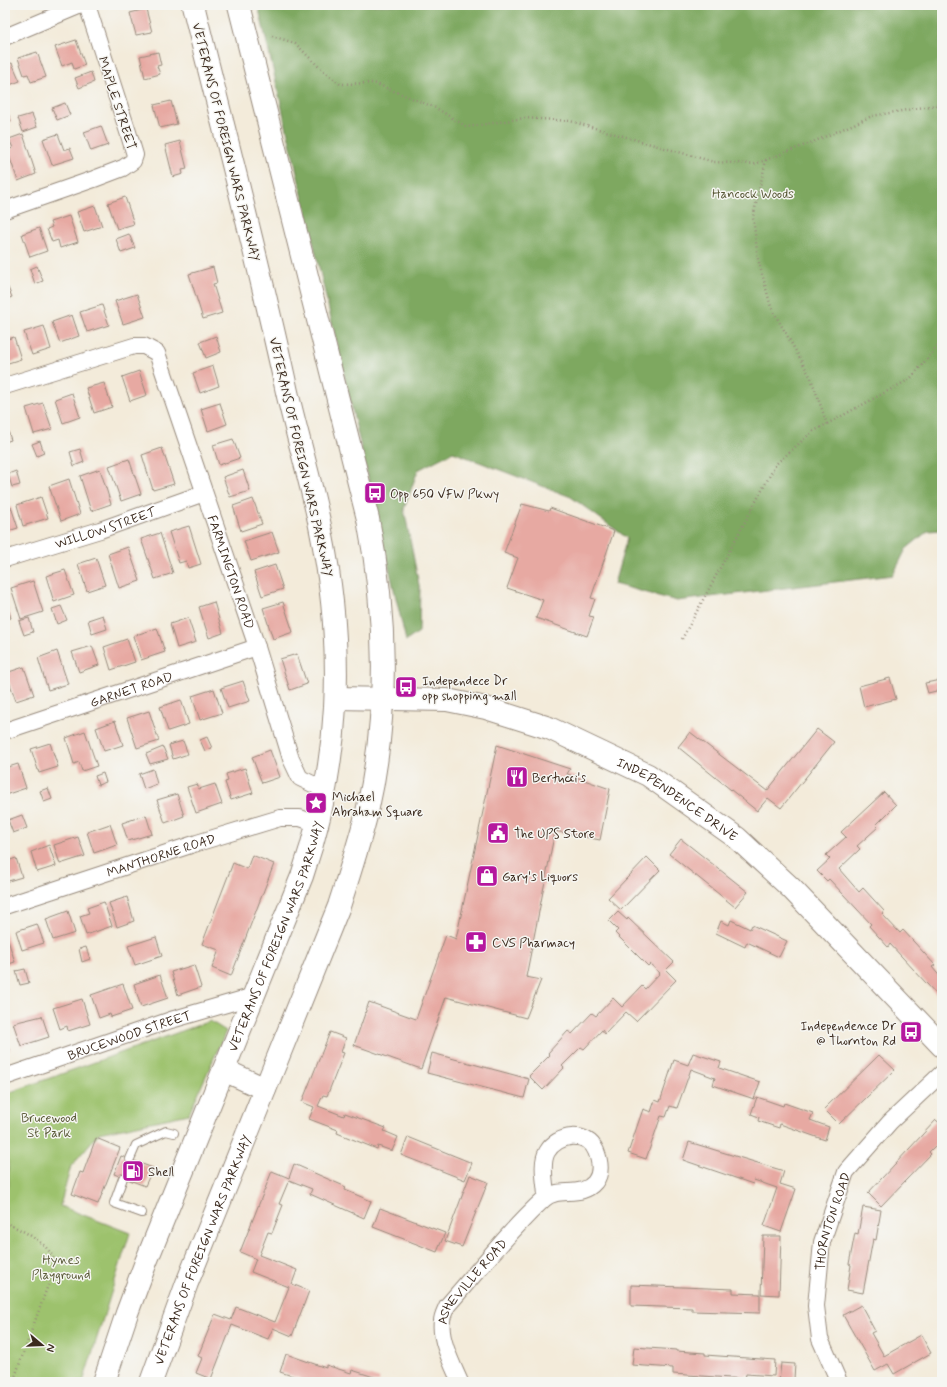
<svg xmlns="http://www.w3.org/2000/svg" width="947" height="1387" viewBox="0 0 947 1387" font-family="Mynerve,sans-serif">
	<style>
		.green { fill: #9dc26d; stroke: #6c7646 }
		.forest { fill: #7ea860; stroke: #5c693f }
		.building { fill: #e7a9a2 }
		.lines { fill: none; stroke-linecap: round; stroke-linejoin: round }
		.service-casing { stroke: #978a7c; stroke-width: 10 }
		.minor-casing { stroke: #978a7c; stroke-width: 18 }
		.secondary-casing { stroke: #978a7c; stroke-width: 24 }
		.trunk-casing { stroke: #978a7c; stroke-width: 24 }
		.path { stroke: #978a7c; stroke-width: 2.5; stroke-dasharray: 1 3; stroke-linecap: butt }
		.service { stroke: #fff; stroke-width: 8 }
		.minor { stroke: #fff; stroke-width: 16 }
		.secondary { stroke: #fff; stroke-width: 22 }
		.trunk { stroke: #fff; stroke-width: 22 }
		.labels { text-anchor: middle; stroke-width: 3; stroke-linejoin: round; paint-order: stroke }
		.street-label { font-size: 13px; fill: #3b2a1e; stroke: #f6f6f2 }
		.park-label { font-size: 13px; fill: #585836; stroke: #f6f6f2 }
		.poi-label { font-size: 13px; fill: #3b2a1e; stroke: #f6f6f2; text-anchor: start }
	</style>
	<rect width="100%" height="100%" fill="#f6f6f2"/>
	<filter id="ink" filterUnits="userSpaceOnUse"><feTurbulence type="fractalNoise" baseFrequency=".025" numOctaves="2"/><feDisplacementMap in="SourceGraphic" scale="8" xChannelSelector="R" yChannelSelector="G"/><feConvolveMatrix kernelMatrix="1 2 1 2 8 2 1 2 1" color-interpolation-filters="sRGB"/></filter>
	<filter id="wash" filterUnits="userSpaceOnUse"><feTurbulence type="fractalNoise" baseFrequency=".012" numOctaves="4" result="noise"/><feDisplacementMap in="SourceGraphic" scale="16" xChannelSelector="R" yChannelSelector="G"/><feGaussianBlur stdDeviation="0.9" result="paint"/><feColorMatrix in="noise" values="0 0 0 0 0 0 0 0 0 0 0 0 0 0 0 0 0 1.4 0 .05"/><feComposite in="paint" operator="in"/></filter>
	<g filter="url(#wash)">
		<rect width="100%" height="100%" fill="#f3ebda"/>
		<path class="green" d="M210,1021L226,1031L189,1114L99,1133L71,1166L60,1206L130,1233L83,1382H5V1186H9L5,1094Z"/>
		<path class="forest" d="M258,5H942V530L928,531L906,549L893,575L677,601L614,584L627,538L571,497L453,452L418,470L404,509L420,590L419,632L406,641Z"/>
		<g id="blocks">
			<g class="building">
				<path d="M146,9L152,32L136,35L130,13Z"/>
				<path d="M76,40L85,65L74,69L72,62L62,66L55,47Z"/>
				<path d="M37,52L46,77L31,82L28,74L24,75L18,58Z"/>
				<path d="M158,52L161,65L157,66L160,74L145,78L140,56Z"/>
				<path d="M12,63L20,81L7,86L9,91L5,92V65Z"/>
				<path d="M91,72L94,82L79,88L75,78Z"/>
				<path d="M171,101L177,124L160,128L154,105Z"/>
				<path d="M65,103L70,115L57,120L52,108Z"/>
				<path d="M5,106L11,121L5,123Z"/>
				<path d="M32,114L37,127L23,132L18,118Z"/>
				<path d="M101,126L108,145L91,151L84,132Z"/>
				<path d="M23,134L36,174L18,181L7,150L13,148L9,139Z"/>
				<path d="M58,134L64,150L70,148L74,158L52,165L43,139Z"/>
				<path d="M180,141L187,169L182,170L183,174L173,177L165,145Z"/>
				<path d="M125,197L134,224L117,229L108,203Z"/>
				<path d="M95,206L102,226L84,232L77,212Z"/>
				<path d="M69,216L78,242L60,248L58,240L52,242L47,229L52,227L50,222Z"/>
				<path d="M39,228L47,251L30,257L22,234Z"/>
				<path d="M129,234L135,248L121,253L116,239Z"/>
				<path d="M37,266L43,281L35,284L30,269Z"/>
				<path d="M213,267L217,283L213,284L222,313L203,319L189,274Z"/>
				<path d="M5,281L12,297L5,300Z"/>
				<path d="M137,294L145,317L123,324L115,301Z"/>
				<path d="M102,305L109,325L87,332L80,312Z"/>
				<path d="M72,315L79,336L60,343L52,322Z"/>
				<path d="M44,326L51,349L32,355L24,332Z"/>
				<path d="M216,336L221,352L206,358L200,342Z"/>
				<path d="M14,337L21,359L5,364V340Z"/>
				<path d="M213,366L219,386L200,393L193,373Z"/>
				<path d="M139,371L147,395L130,401L122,377Z"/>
				<path d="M104,383L112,407L94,413L86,388Z"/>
				<path d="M72,393L80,417L63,423L55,399Z"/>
				<path d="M43,403L52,429L34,434L26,408Z"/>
				<path d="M220,403L227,424L208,431L201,409Z"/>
				<path d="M5,422L11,440L5,442Z"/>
				<path d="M233,439L240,458L219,465L213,445Z"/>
				<path d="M40,441L44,453L37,456L32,444Z"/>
				<path d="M162,448L174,484L153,490L142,455Z"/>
				<path d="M80,449L84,462L74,466L70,452Z"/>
				<path d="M129,459L141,494L121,501L109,466Z"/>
				<path d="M100,469L111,504L91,511L80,476Z"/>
				<path d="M243,470L250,491L230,497L223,477Z"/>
				<path d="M16,471L20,485L12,487L8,474Z"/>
				<path d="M69,479L80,514L61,521L49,486Z"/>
				<path d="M41,497L48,518L23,526L17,505Z"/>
				<path d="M253,499L262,524L241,531L233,506Z"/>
				<path d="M522,504L549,511L550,508L614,531L591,598L595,599L589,616L594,617L587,636L536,618L543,600L507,588L518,558L504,553Z"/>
				<path d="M11,507L18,528L5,532V509Z"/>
				<path d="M189,526L201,564L188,568L186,561L179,563L169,532Z"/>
				<path d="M272,532L279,552L251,561L244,541Z"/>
				<path d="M160,533L173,573L155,579L141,539Z"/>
				<path d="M128,547L140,581L119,588L108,554Z"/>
				<path d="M96,558L105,585L87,591L78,564Z"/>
				<path d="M275,565L283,589L262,596L254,572Z"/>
				<path d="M65,570L74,595L54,602L46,576Z"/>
				<path d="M33,581L43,612L21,619L11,588Z"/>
				<path d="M5,600L11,618L5,620Z"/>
				<path d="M214,602L223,633L209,638L199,607Z"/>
				<path d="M283,602L293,632L273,639L263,608Z"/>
				<path d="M61,606L67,620L57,624L52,609Z"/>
				<path d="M103,615L107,629L92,634L88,620Z"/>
				<path d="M29,618L33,632L24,635L19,621Z"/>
				<path d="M188,618L196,642L177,648L170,624Z"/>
				<path d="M157,628L165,652L141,660L133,636Z"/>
				<path d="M127,639L135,662L111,670L104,647Z"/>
				<path d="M92,646L99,665L79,672L72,652Z"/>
				<path d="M57,651L68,684L48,690L38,658Z"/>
				<path d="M297,654L307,684L290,690L280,659Z"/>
				<path d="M24,667L34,695L16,701L6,673Z"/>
				<path d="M890,678L896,699L864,707L859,686Z"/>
				<path d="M942,680V699L940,690L928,693L925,683Z"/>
				<path d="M243,681L250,701L228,708L221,688Z"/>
				<path d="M214,689L222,713L200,720L192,696Z"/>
				<path d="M181,700L189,724L168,731L160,707Z"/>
				<path d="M149,711L159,741L137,748L127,718Z"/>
				<path d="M115,721L123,745L104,751L96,728Z"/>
				<path d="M817,729L834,742L781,808L768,798L757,811L678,747L690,732L767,791Z"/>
				<path d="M85,731L97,766L82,771L79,762L74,764L66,738Z"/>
				<path d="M207,737L212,748L205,751L200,740Z"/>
				<path d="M183,741L188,754L173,759L169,745Z"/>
				<path d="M50,743L58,767L39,773L31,749Z"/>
				<path d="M497,745L570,769L567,774L610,789L600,840L555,831L526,977L541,980L526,1018L446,997L421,1069L354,1045L369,1002L416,1019L446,935L456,939Z"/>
				<path d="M163,747L168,759L150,764L146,754Z"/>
				<path d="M270,750L280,777L262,783L252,757Z"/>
				<path d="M18,764L26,788L5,795V768Z"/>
				<path d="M245,768L253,793L231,800L225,782L228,781L226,774Z"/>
				<path d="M153,769L157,784L144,789L139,774Z"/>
				<path d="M103,773L106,782L98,785L95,776Z"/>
				<path d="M197,784L199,789L215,784L222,804L196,813L187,787Z"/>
				<path d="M48,788L52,799L44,802L40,791Z"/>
				<path d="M884,792L896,805L876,825L878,827L857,846L860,849L839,869L859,892L863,888L884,911L882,914L900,933L903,930L935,965L932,967L942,979V995L939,997L890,944L888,947L869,926L871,924L829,879L827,881L817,871L830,859L826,855L846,837L841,832Z"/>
				<path d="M177,794L184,816L165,823L157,800Z"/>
				<path d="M22,815L27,828L13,833L8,820Z"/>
				<path d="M146,815L152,834L128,841L122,823Z"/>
				<path d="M110,824L117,845L94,853L87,832Z"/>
				<path d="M78,837L85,856L60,864L54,845Z"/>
				<path d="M681,839L748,892L735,907L669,854Z"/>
				<path d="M49,845L56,866L37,872L31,852Z"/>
				<path d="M252,855L274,864L231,976L212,968L219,950L202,944L233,863L247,869Z"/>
				<path d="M647,857L660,870L621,910L608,898Z"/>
				<path d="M16,858L22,877L5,882V862Z"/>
				<path d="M127,897L134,921L117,927L109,903Z"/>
				<path d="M104,902L112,926L86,935L80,916L89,913L87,908Z"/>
				<path d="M68,911L75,933L53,940L46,919Z"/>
				<path d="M618,912L627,920L628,918L674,962L666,970L676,980L636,1021L626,1012L605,1034L602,1030L584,1049L581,1047L562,1066L564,1068L543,1090L529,1076L550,1055L548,1053L568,1031L572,1034L592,1013L596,1016L613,998L622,1007L642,986L645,989L660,973L650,964L648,966L615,933L618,930L609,921Z"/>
				<path d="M731,920L750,929L752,925L787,941L779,957L747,942L745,947L716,933L721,921L729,925Z"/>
				<path d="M37,924L44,943L22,950L16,931Z"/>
				<path d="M5,931L15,962L5,965Z"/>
				<path d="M156,937L162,956L135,965L128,946Z"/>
				<path d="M86,947L90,959L82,962L79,949Z"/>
				<path d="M194,965L201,987L178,995L171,972Z"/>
				<path d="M25,969L29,983L20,985L16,971Z"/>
				<path d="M160,975L168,998L141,1007L134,984Z"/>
				<path d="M123,984L132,1010L111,1017L110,1014L99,1018L91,995Z"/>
				<path d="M82,999L90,1024L68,1031L67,1026L60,1029L53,1008Z"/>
				<path d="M42,1016L49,1037L21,1046L13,1023Z"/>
				<path d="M330,1032L346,1038L341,1052L344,1053L327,1096L323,1095L318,1106L344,1116L345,1113L386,1128L384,1131L398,1137L392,1151L378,1146L377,1149L337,1133L338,1130L309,1119L314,1107L302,1102Z"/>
				<path d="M5,1036L10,1050L5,1052Z"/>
				<path d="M432,1053L529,1079L524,1098L427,1073Z"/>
				<path d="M693,1053L721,1062L719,1068L760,1082L754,1099L713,1085L715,1078L691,1069L677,1108L670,1106L666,1117L661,1116L646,1159L628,1153L643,1109L651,1112L655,1100L660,1102L674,1060L688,1065Z"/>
				<path d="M879,1055L895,1070L839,1124L824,1109Z"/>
				<path d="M757,1097L783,1106L784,1103L813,1113L810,1120L829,1127L825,1140L780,1124L779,1128L758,1121L759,1117L751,1114Z"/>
				<path d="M936,1120L942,1125V1139L929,1152L931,1154L881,1206L868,1193Z"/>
				<path d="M408,1137L472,1163L465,1180L401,1155Z"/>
				<path d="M96,1138L120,1148L98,1204L72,1194L80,1172L83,1173Z"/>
				<path d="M689,1142L784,1171L780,1184L796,1189L781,1232L764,1226L777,1188L754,1180L753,1184L683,1160Z"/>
				<path d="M121,1156L153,1168L145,1186L114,1174Z"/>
				<path d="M294,1164L346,1187L345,1190L371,1201L364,1218L310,1194L312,1189L289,1180L279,1204L283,1205L272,1233L268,1232L259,1255L297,1270L292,1284L309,1291L292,1336L273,1328L268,1339L232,1325L211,1379L196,1373L202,1358L198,1356L215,1314L231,1320L236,1307L275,1322L289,1287L251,1272L256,1259L240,1252L272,1171L289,1178Z"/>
				<path d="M470,1175L488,1182L462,1247L445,1241Z"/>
				<path d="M863,1207L881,1210L876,1240L873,1239L863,1293L847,1290L851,1265L849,1264L855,1233L858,1234Z"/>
				<path d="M380,1208L445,1233L437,1252L373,1227Z"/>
				<path d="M763,1236H781L779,1295L761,1294Z"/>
				<path d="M631,1285L733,1289V1293L760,1294V1313L692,1311V1308L631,1306Z"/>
				<path d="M861,1305L875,1331L871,1333L884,1356L921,1335L931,1353L894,1374L888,1364L875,1371L843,1315Z"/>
				<path d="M634,1347L676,1350V1351L705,1353V1355L775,1360L774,1376L746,1374L745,1379L673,1374V1368L632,1365Z"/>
				<path d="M286,1354L326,1368V1365L351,1373L352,1370L380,1379L379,1382H301L302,1379L280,1372Z"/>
				<path d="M781,1363L795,1364L794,1379H799V1382H779Z"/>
			</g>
		</g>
	</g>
	<g filter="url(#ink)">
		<use href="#blocks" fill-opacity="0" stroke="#978a7c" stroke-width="1"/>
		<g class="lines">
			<g class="service-casing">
				<g id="service">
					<path d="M130,1159L136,1145L166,1131L174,1133"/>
					<path d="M123,1178L114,1203L142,1213"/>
				</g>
			</g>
			<g class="minor-casing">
				<g id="minor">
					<path d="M5,37L81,5"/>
					<path d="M5,210L94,179L123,168L133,161L135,155L128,132L87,5"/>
					<path id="s1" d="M5,386L134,346H144L157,353L257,647L291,759L300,778L325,790"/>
					<path id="s2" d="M5,559L100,530L204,493"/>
					<path id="s3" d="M5,731L257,647"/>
					<path id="s4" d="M5,906L197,843L280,818H300L318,824"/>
					<path id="s5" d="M5,1077L171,1020L254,996"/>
					<path id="s6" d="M460,1382C453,1366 439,1339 442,1321C442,1316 445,1311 447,1306C478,1271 510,1230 544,1199C558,1186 581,1199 595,1182C602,1173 600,1161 596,1151C587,1130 557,1134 547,1152C540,1164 546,1184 546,1197"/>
					<path id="s7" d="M839,1382L820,1339L816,1306L822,1242L846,1172L890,1122L942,1073"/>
				</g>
			</g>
			<g class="secondary-casing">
				<g id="secondary">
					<path id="s8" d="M336,698L447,700L486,708L549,728L648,775L737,838L791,888L942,1046"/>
				</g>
			</g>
			<g class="trunk-casing">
				<g id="trunk">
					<path d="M224,1070L265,1089"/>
					<path id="s9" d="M104,1382L127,1313L146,1262L302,876C341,762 345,649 321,531C312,485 298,439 287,392C259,262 225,134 193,5"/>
					<path id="s10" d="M151,1382L187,1283L339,906C349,875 359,844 367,812C389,717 387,615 368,519L239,5"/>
				</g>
			</g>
			<g class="path">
				<path d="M272,36L295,43L320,68L340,84L374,83L436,108L467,127L525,118L570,121L714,162L755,164L813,142L872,116L942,104"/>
				<path d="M766,160L753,217L758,259L771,307L811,378L827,424"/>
				<path d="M682,639L776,464L812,432L910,379L942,341"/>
				<path d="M5,1223C19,1228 48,1243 53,1258C54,1262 52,1270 52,1274L13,1382"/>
			</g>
			<use href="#service" class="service"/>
			<use href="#minor" class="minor"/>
			<use href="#secondary" class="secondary"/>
			<use href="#trunk" class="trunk"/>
		</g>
	</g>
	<defs>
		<g id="bus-square" transform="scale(1.15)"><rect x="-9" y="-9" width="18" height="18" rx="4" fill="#b5179e" stroke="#f6f6f2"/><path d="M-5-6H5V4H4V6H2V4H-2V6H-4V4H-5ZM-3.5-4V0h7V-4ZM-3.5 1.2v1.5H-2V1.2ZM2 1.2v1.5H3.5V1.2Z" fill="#fff"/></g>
		<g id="restaurant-square" transform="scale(1.15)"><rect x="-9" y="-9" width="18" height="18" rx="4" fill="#b5179e" stroke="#f6f6f2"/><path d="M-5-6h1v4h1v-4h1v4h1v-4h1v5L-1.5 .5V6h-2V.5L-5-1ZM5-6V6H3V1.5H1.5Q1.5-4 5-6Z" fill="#fff"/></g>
		<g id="sight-square" transform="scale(1.15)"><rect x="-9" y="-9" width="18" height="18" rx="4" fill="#b5179e" stroke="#f6f6f2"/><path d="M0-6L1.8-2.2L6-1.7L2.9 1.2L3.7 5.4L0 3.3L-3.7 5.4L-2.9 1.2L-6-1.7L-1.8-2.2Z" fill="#fff"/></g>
		<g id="civic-square" transform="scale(1.15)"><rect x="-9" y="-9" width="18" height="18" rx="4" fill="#b5179e" stroke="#f6f6f2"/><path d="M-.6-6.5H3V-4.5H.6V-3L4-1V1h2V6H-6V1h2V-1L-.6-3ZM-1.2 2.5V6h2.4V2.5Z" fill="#fff"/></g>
		<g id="shop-square" transform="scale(1.15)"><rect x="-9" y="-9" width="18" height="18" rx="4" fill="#b5179e" stroke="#f6f6f2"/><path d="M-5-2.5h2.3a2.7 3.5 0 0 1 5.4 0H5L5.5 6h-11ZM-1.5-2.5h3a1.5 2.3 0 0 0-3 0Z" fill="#fff"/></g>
		<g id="pharmacy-square" transform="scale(1.15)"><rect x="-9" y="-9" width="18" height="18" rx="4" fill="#b5179e" stroke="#f6f6f2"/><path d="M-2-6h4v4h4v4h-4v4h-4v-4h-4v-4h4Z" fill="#fff"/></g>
		<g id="fuel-square" transform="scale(1.15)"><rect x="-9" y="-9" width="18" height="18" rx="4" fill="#b5179e" stroke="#f6f6f2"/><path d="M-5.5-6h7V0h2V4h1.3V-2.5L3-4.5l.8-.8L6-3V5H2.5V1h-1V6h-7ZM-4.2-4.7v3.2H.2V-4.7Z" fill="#fff"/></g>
	</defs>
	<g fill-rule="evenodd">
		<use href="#bus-square" x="375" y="493"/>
		<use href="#bus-square" x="406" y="687"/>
		<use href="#restaurant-square" x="517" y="777"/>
		<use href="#sight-square" x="316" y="803"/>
		<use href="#civic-square" x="498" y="833"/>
		<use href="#shop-square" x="487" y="876"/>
		<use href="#pharmacy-square" x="476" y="942"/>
		<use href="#bus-square" x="911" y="1032"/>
		<use href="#fuel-square" x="133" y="1171"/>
	</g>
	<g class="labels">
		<g class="street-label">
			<text transform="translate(118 103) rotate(72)" y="5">MAPLE STREET</text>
			<text transform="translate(227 142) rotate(76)" y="5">VETERANS OF FOREIGN WARS PARKWAY</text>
			<text transform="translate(302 457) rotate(77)" y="5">VETERANS OF FOREIGN WARS PARKWAY</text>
			<text dy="5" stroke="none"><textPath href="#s2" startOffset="105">WILLOW STREET</textPath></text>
			<text dy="5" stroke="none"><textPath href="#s1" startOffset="391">FARMINGTON ROAD</textPath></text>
			<text dy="5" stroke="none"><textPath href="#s3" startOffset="133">GARNET ROAD</textPath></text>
			<text dy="5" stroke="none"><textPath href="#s8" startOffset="364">INDEPENDENCE DRIVE</textPath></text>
			<text dy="5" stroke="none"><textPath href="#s4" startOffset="164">MANTHORNE ROAD</textPath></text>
			<text dy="5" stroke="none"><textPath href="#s9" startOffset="478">VETERANS OF FOREIGN WARS PARKWAY</textPath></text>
			<text dy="5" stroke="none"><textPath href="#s5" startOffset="131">BRUCEWOOD STREET</textPath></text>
			<text dy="5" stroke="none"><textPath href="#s7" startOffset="167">THORNTON ROAD</textPath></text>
			<text dy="5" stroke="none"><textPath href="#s10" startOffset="142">VETERANS OF FOREIGN WARS PARKWAY</textPath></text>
			<text dy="5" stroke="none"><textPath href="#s6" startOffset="114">ASHEVILLE ROAD</textPath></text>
		</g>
		<g class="park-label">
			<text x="753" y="198">Hancock Woods</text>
			<text x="49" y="1122">Brucewood<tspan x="49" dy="15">St Park</tspan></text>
			<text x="61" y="1264">Hynes<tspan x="61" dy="15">Playground</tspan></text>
		</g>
		<g class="poi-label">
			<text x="390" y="498">Opp 650 VFW Pkwy</text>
			<text x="422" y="685">Independece Dr<tspan x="422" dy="15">opp shopping mall</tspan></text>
			<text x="532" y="782">Bertucci's</text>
			<text x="332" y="801">Michael<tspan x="332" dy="15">Abraham Square</tspan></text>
			<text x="514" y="838">The UPS Store</text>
			<text x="502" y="881">Gary's Liquors</text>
			<text x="492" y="947">CVS Pharmacy</text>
			<text x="896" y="1030" text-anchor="end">Independence Dr<tspan x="896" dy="15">@ Thornton Rd</tspan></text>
			<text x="148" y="1176">Shell</text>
		</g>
	</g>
	<rect width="947" height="1387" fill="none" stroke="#f6f6f2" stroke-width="20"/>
	<g transform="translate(42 1345) rotate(109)" stroke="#f6f6f2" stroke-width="3" paint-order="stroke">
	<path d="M0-3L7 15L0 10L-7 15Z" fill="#3b2a1e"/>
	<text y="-6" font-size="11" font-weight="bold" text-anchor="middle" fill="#3b2a1e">N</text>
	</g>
</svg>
